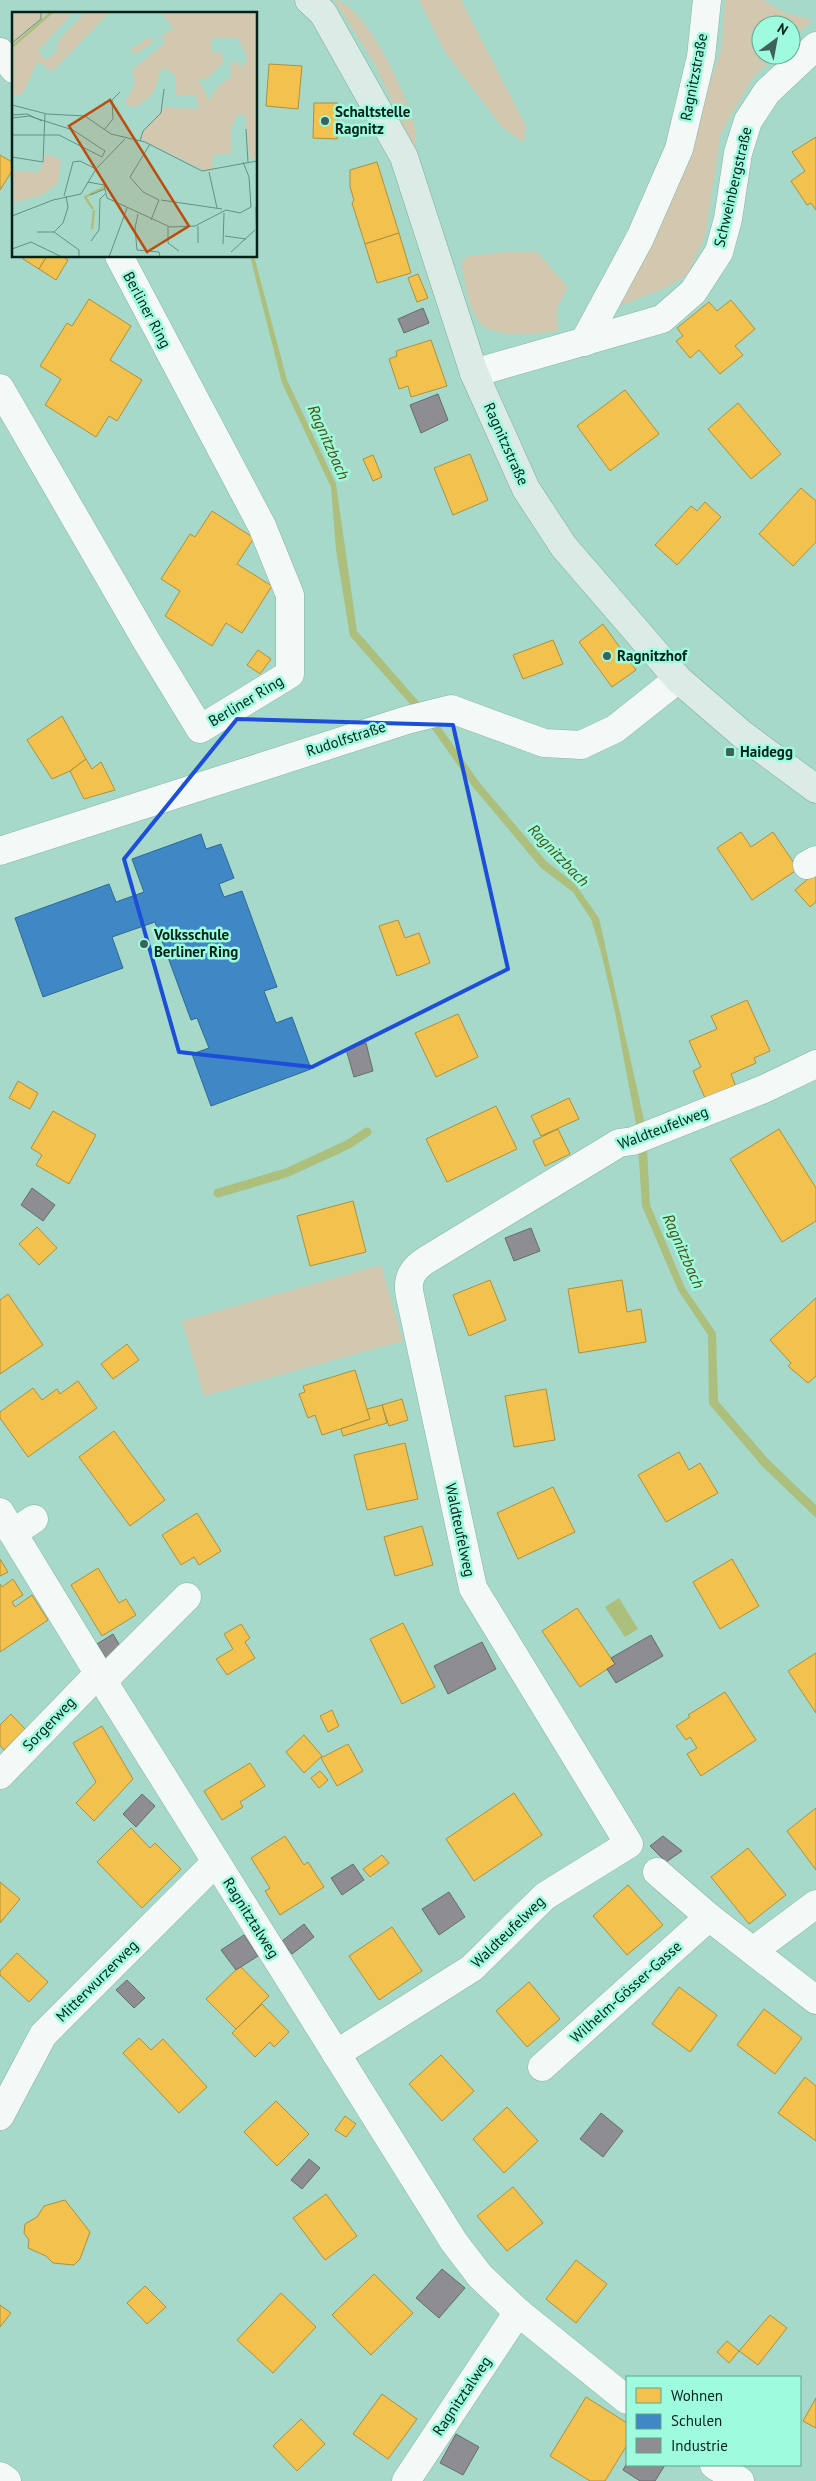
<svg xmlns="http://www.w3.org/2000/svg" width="816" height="2481" viewBox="0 0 816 2481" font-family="'PT Sans',sans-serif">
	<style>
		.green { fill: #d1c8af }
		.water { fill: #acbf7d }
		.homes { fill: #f2c14e; stroke: #ab913e }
		.schools { fill: #3f88c5; stroke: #2d6992 }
		.industry { fill: #8d8d92; stroke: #646d6e }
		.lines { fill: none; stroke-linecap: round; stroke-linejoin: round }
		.stream { stroke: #acbf7d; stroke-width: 9 }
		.minor-casing { stroke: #8ab2a6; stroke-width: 29 }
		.major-casing { stroke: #80aa9e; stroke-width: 29 }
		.minor { stroke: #f2f9f7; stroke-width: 28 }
		.major { stroke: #dbece7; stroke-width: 28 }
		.marked { fill: none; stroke: #1d4ed8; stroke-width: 4; stroke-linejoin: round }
		.poi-dot { fill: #3d6257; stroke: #9efbde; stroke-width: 2 }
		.labels { text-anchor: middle; stroke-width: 5; stroke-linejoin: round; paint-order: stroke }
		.street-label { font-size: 15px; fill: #04221a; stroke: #9efbde }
		.poi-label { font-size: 15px; font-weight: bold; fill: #04221a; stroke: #9efbde; text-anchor: start }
		.water-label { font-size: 16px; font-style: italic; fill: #4d500e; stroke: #9efbde }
		.inset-river { fill: none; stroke: #acbf7d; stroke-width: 2.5 }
		.inset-road { fill: none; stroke: #659083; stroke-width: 1 }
		.view { fill: #ba4e0f; fill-opacity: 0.15; stroke: #ba4e0f; stroke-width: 2.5 }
		.inset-edge { fill: none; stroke: #04221a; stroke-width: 2.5 }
	</style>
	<rect width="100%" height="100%" fill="#a6d9c9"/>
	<g class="green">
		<path d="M334,0C363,0 409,99 414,125C416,132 416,138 416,145L414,147L374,63Z"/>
		<path d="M419,0H461L526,126L524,143L501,126L445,52Z"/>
		<path d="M725,0H763L785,13L813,20L791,40V25H761V55H776L752,79L721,133L705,237L687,275L666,288L615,308L690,144L721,50Z"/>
		<path d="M505,252H537L568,287L557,308L558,331C539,334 488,340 477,319C467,303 465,281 461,263L468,256Z"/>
		<path d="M381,1265L403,1341L204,1396L182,1321Z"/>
	</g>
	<g class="water">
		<path d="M250,256H254L287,380L336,484L357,631L439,725L479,782L546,861L575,884L599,918L646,1129L650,1205L685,1288L716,1333L718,1401L769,1460L816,1505V1518L762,1466L709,1404L708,1335L678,1290L642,1206L637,1129L615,1012L601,952L591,919L573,892L541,868L473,787L433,730L350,636L336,550L331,487L282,383Z"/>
		<path d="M619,1598L638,1629L625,1637L605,1607Z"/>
	</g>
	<g class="homes">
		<path d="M269,64L302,66L298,109L266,106Z"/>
		<path d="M314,103H338L337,139L313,138Z"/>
		<path d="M816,137V210L811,203L807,205L791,181L805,171L792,152Z"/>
		<path d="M0,155L14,163V168L0,190Z"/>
		<path d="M377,162L399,233L365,244L352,203L354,200L350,187V170Z"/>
		<path d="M399,233L411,273L377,283L365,244Z"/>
		<path d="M24,256H47L39,269L23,259Z"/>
		<path d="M47,256H62L68,260L56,280L39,269Z"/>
		<path d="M418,274L428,298L417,302L408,278Z"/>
		<path d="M89,299L131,326L110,360L142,380L117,421L109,416L96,437L45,405L61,379L40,366L67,323L72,326Z"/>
		<path d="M731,300L755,329L735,346L743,355L720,374L699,350L690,358L676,341L683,336L677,328L709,302L717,311Z"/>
		<path d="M431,340L447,386L411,397L408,386L399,389L389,359L397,356L396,351Z"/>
		<path d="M625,390L659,434L610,471L577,426Z"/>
		<path d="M738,403L781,454L751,479L708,429Z"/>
		<path d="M470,454L488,500L453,515L434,468Z"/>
		<path d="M373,455L382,477L373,481L363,459Z"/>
		<path d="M801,488L816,501V542L793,566L759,534Z"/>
		<path d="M705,502L721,517L677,565L655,545L691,506L697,511Z"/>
		<path d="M212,511L254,538L237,564L272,586L242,633L226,623L212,646L165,616L180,591L161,579L190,534L195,537Z"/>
		<path d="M603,624L636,670L612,687L579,642Z"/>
		<path d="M553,640L563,664L523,679L513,655Z"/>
		<path d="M258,650L271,659L260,674L247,665Z"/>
		<path d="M62,716L86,759L70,771L52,779L27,740Z"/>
		<path d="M86,759L92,769L101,762L115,790L84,799L70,771Z"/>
		<path d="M741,832L751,847L773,832L798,869L752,900L717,848Z"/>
		<path d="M816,872V902L810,907L795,890Z"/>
		<path d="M398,920L405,938L419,933L430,963L397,976L379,926Z"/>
		<path d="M747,1000L770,1051L754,1058L756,1063L731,1074L736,1087L706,1100L693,1071L701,1067L689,1041L717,1029L711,1016Z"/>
		<path d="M458,1014L478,1057L436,1077L415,1033Z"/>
		<path d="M18,1081L38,1093L30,1109L9,1098Z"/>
		<path d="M569,1098L579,1119L541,1136L531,1116Z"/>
		<path d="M496,1106L517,1149L447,1182L426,1139Z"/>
		<path d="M53,1111L96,1135L69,1184L36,1165L42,1155L31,1148Z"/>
		<path d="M558,1129L570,1154L545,1166L533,1141Z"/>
		<path d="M779,1129L816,1188V1221L782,1242L730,1159Z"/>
		<path d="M353,1201L366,1252L310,1266L297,1216Z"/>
		<path d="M37,1227L57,1248L39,1265L19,1244Z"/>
		<path d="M490,1280L506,1320L469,1336L453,1295Z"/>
		<path d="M622,1280L627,1312L641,1309L646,1342L579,1353L568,1289Z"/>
		<path d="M8,1294L43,1345L0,1374V1300Z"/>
		<path d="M816,1298V1376L808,1383L788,1366L791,1363L770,1340Z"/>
		<path d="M127,1344L139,1360L113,1379L101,1364Z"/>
		<path d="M355,1370L370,1419L322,1435L315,1415L308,1418L299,1394L305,1392L303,1386Z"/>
		<path d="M78,1381L97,1408L28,1457L0,1418V1412L33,1388L42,1400L57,1389L60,1394Z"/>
		<path d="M546,1389L555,1440L514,1447L505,1396Z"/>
		<path d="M402,1399L408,1420L389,1426L382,1405Z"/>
		<path d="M382,1405L387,1423L343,1436L341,1429L370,1419L367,1409Z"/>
		<path d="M114,1431L165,1500L130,1526L79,1457Z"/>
		<path d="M405,1443L418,1499L367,1510L354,1455Z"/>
		<path d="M679,1452L689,1470L700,1463L718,1493L666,1522L638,1475Z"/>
		<path d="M553,1487L575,1532L518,1559L497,1513Z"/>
		<path d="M197,1513L221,1551L199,1565L194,1557L181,1565L162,1535Z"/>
		<path d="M422,1526L433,1565L395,1576L384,1537Z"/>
		<path d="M0,1559L8,1572L0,1576Z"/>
		<path d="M732,1559L759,1606L720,1629L693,1582Z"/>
		<path d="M98,1568L119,1603L126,1599L136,1615L102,1636L71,1585Z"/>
		<path d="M13,1579L23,1595L12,1602L15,1607L32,1595L48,1620L0,1652V1584L2,1587Z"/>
		<path d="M577,1608L615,1664L580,1687L542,1631Z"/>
		<path d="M403,1623L435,1687L402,1704L370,1639Z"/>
		<path d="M241,1624L250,1638L245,1642L255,1658L227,1675L216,1659L233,1649L224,1634Z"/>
		<path d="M816,1653V1713L788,1671Z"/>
		<path d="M725,1692L756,1740L701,1776L687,1754L697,1748L690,1737L686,1740L676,1726L690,1717L688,1715Z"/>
		<path d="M332,1710L339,1726L328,1732L320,1716Z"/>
		<path d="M11,1714L26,1730L4,1750L0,1745V1725Z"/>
		<path d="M102,1726L133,1779L94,1821L76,1803L96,1782L73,1743Z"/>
		<path d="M304,1735L322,1756L304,1773L286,1752Z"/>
		<path d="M348,1744L363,1771L337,1786L321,1758Z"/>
		<path d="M250,1763L265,1786L240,1802L243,1807L222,1820L204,1791Z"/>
		<path d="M320,1771L328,1780L319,1788L311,1778Z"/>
		<path d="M514,1793L542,1835L474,1881L446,1839Z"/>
		<path d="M816,1808V1870L787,1831Z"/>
		<path d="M131,1828L150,1848L155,1843L181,1869L142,1908L97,1862Z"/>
		<path d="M285,1836L304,1865L308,1862L324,1887L280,1915L265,1891L270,1888L251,1858Z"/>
		<path d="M748,1848L786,1895L749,1924L711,1877Z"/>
		<path d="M382,1855L389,1863L370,1877L363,1869Z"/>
		<path d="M0,1882L20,1899L0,1923Z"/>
		<path d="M628,1885L663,1925L627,1955L593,1916Z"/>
		<path d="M392,1927L422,1971L379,2000L349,1956Z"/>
		<path d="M17,1953L48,1982L29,2002L0,1975V1971Z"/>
		<path d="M240,1966L269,1996L236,2029L206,1999Z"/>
		<path d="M529,1982L560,2019L527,2047L496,2011Z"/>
		<path d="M679,1987L717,2015L690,2052L652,2024Z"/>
		<path d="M262,2004L289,2032L274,2047L270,2042L255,2057L232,2033Z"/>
		<path d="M764,2009L802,2038L775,2074L737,2045Z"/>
		<path d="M139,2038L151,2050L163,2039L207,2087L179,2113L123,2053Z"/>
		<path d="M441,2055L474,2091L442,2121L409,2084Z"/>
		<path d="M805,2077L816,2086V2141L778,2113Z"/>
		<path d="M276,2101L309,2134L277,2166L244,2132Z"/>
		<path d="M507,2107L538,2141L504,2173L473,2139Z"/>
		<path d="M345,2116L356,2124L346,2137L335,2130Z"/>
		<path d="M513,2187L543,2223L507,2251L477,2216Z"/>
		<path d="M326,2194L357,2236L325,2260L293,2218Z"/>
		<path d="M65,2200L90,2232L80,2259L74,2265L53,2263L46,2256L28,2248L29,2240L24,2233L25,2224L37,2217L44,2206Z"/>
		<path d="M576,2260L607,2284L576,2323L546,2299Z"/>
		<path d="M374,2274L413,2313L371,2355L332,2315Z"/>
		<path d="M145,2286L166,2307L147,2324L127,2303Z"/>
		<path d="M281,2293L316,2327L273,2373L237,2340Z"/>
		<path d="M0,2305L11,2313L0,2327Z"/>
		<path d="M770,2315L787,2328L758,2365L739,2351Z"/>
		<path d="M727,2341L739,2351L729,2363L717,2352Z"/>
		<path d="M382,2394L417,2419L388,2459L353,2434Z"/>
		<path d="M586,2397L627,2423V2445L605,2481H590L550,2456Z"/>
		<path d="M816,2398V2428L803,2421Z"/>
		<path d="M301,2419L325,2444L297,2471L273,2446Z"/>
	</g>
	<path class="schools" d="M201,834L206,849L221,844L234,878L219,884L224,897L242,891L277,987L264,991L276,1023L292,1017L311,1069L211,1106L192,1054L209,1048L197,1018L191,1020L155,922L112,937L123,968L43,997L15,918L109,884L116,902L144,892L132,859Z"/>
	<g class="industry">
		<path d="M423,308L429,323L404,333L398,319Z"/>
		<path d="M438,394L448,420L421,433L410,405Z"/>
		<path d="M366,1043L373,1071L354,1077L346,1049Z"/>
		<path d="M32,1188L55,1205L43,1221L21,1205Z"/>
		<path d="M531,1228L540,1251L514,1261L505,1238Z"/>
		<path d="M113,1634L123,1651L108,1661L97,1644Z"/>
		<path d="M651,1635L663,1656L616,1683L607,1669L615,1664L611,1658Z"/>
		<path d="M482,1642L496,1669L448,1694L434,1666Z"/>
		<path d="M142,1794L155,1806L136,1827L123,1814Z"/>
		<path d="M663,1836L682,1851L666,1862L650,1846Z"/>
		<path d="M353,1864L364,1880L342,1895L331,1878Z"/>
		<path d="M449,1892L465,1917L439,1935L422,1909Z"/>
		<path d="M304,1924L314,1937L292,1954L282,1941Z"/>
		<path d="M244,1935L258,1956L236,1970L221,1950Z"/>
		<path d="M127,1980L145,1998L134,2008L116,1990Z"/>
		<path d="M601,2113L623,2131L603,2157L580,2139Z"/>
		<path d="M309,2159L320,2168L302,2189L291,2180Z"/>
		<path d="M442,2269L465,2288L439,2318L416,2298Z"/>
		<path d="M456,2434L479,2447L463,2475L440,2463Z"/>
		<path d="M627,2463V2465H665L655,2481H640L623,2470Z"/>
	</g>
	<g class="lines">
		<path class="stream" d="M218,1193L286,1173L347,1145L367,1132"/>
		<g class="minor-casing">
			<g id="minor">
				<path d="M0,52L14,69"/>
				<path d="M584,342L640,238L679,149L701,57L707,0"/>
				<path d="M474,373L662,319L693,292L719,252L728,219L738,153L748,121L767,92L816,46"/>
				<path d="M0,388L147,642L200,729L290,674V595L262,526L119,256"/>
				<path d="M0,851L407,720L451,709L544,743L581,745L615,729L678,679"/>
				<path d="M807,865L816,860"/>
				<path d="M0,1512L103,1681L454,2242L480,2276L518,2312L627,2400"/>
				<path d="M13,1533L34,1519"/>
				<path d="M103,1681L187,1597"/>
				<path d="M0,1775L98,1674"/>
				<path d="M657,1872L709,1917L816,2000"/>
				<path d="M753,1951L816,1904"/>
				<path d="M336,2054L472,1968L545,1896L629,1844L473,1588L410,1296C406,1278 413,1268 428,1259L619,1143L633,1141L764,1089L816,1064"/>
				<path d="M542,2067L709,1917"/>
				<path d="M0,2116L43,2035L216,1862"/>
				<path d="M714,2465L740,2481"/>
				<path d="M0,2476L7,2481"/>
				<path d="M406,2481L518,2312"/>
			</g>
		</g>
		<g class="major-casing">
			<path id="major" d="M309,0L323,13L404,157L474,373L526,489L564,547L678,679L743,735L816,789"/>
		</g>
		<use href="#minor" class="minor"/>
		<use href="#major" class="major"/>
	</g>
	<path class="marked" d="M237,719L453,725L508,969L312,1067L179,1052L124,859Z"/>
	<g class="poi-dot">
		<circle cx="325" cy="121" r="5"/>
		<circle cx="607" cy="656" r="5"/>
		<rect x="725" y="747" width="10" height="10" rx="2.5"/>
		<circle cx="144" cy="944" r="5"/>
	</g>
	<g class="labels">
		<g class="street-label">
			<text transform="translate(694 77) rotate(-79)" y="5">Ragnitzstraße</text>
			<text transform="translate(733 187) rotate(-77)" y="5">Schweinbergstraße</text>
			<text transform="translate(147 310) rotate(62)" y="5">Berliner Ring</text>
			<text transform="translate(506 444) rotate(66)" y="5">Ragnitzstraße</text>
			<text transform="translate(246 701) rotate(-31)" y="5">Berliner Ring</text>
			<text transform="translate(346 739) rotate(-18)" y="5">Rudolfstraße</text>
			<text transform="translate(663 1128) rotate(-21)" y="5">Waldteufelweg</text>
			<text transform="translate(460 1530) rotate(78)" y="5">Waldteufelweg</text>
			<text transform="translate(49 1724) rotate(-46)" y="5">Sorgerweg</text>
			<text transform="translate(251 1918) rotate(58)" y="5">Ragnitztalweg</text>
			<text transform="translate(508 1932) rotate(-44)" y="5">Waldteufelweg</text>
			<text transform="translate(97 1981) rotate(-45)" y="5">Mitterwurzerweg</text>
			<text transform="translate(626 1992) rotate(-42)" y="5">Wilhelm-Gösser-Gasse</text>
			<text transform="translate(462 2396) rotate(-56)" y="5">Ragnitztalweg</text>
		</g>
		<g class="poi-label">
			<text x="335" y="117">Schaltstelle<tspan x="335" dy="17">Ragnitz</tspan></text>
			<text x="617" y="661">Ragnitzhof</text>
			<text x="740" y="757">Haidegg</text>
			<text x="154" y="940">Volksschule<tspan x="154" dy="17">Berliner Ring</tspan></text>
		</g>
		<g class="water-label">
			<text transform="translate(329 442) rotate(66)" y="6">Ragnitzbach</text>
			<text transform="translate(559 855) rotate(46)" y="6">Ragnitzbach</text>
			<text transform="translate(684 1251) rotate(66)" y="6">Ragnitzbach</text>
		</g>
	</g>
	<g transform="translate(12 12)">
		<rect width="245" height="245" fill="#a6d9c9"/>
		<path d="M0,0H30L32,3L37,0H62L27,38L31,46L36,47L45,39L46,29L73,0H98L40,60L26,49L10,83L0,82ZM149,0H245V147H238L233,103L226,102L219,117L220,141L201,143V158L193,159L129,127L131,120L153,95L186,97L184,84L164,83V62H158L157,57L148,58L143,78L137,85L124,95L112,92L123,73L120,58L153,31L149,25L124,42L117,39L137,25L141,30L161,16ZM200,26H226L236,47L229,55L223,49L218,51L220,64L206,74L197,88L187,68L196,66L211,51L210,41L199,40ZM34,142L49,147L46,171L30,183L0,191V159L28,160Z" fill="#d1c8af" fill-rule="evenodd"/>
		<path class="inset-river" d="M0,35L40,0M81,197L73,185L92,175M80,217L82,198"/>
		<path class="inset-road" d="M0,31L29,7V0M0,93L35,102L73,104L99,122L133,130L190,159L245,149M0,103L15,102L30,109M0,106L17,104L61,118L93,139L90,145L47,123H0M234,117L236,150M92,118L101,107L100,88L108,80M128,129L131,119L149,101L152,77M138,132L118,165L131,180L147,188L139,208M0,145L31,150L33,101M231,150L237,165L239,195M197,160L205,196M76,170L92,173L95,186L158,215L183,214L214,198L228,201L239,195M78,183L93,177M52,184L61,150L68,149L84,157M54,184L56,195L51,211L42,220L67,238V245M149,188L210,197M244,195L245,236M126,202L123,216L125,238L147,240L148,245M0,204L41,188L69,182L84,157L113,127M186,214V231M156,215V231L167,239M25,220H42M213,224L234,227M79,229L87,218L88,187L93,182M211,232L212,201M0,237L19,230L50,245M219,240L243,218M97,245L115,196"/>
		<path class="view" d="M98,88L177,214L135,240L57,114Z"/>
		<rect width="245" height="245" class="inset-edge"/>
	</g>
	<rect x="626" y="2376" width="175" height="90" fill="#9efbde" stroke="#60a490"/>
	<rect x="636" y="2388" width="25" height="15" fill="#f2c14e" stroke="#60a490"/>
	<text x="671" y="2401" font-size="15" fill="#04221a">Wohnen</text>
	<rect x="636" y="2414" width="25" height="15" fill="#3f88c5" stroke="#60a490"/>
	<text x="671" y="2426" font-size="15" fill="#04221a">Schulen</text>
	<rect x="636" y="2438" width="25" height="15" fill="#8d8d92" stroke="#60a490"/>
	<text x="671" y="2451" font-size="15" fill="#04221a">Industrie</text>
	<g transform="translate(776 40) rotate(32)"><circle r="24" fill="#9efbde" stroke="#60a490"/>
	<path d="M0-4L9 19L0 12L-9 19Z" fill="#3d6257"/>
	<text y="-8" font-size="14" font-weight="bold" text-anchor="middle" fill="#04221a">N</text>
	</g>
</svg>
